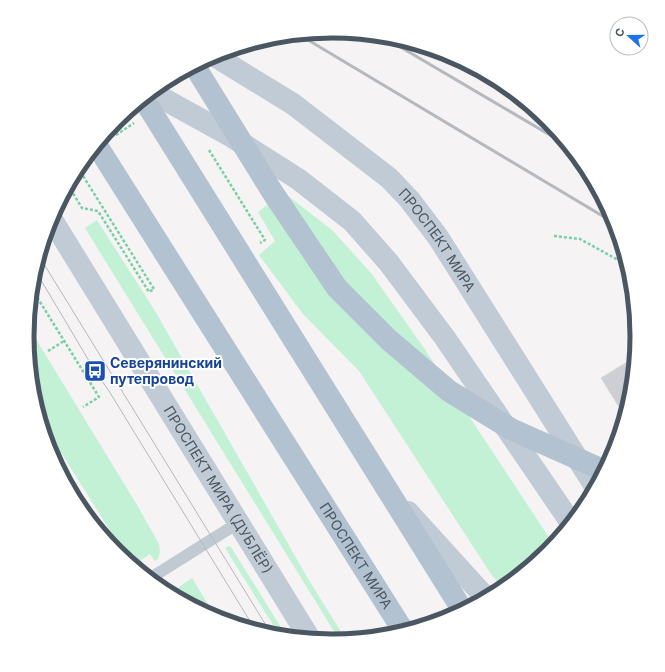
<svg xmlns="http://www.w3.org/2000/svg" width="665" height="672" viewBox="0 0 665 672" font-family="Inter,sans-serif">
	<style>
		.green { fill: #c3f1d5 }
		.building { fill: #cdcfd5; stroke: #d7d9de }
		.lines { fill: none; stroke-linecap: round; stroke-linejoin: round }
		.path { stroke: #7ad0a6; stroke-width: 2.5; stroke-dasharray: 3 2; stroke-linecap: butt }
		.lane { stroke: #c1cad2; stroke-width: 12 }
		.secondary { stroke: #c1cbd6; stroke-width: 22 }
		.primary { stroke: #b3c2d1; stroke-width: 22 }
		.tram { stroke: #b5b8bd; stroke-width: 1 }
		.rail { stroke: #b5b8bd; stroke-width: 3 }
		.labels { text-anchor: middle; stroke-width: 4; stroke-linejoin: round; paint-order: stroke }
		.street-label { font-size: 14px; fill: #4a5661; stroke: #fff }
		.transit-label { font-size: 14px; font-weight: bold; fill: #164399; stroke: #fff; text-anchor: start }
		.rim { fill: none; stroke: #4a5661; stroke-width: 5 }
	</style>
	<rect width="100%" height="100%" fill="#f5f3f3"/>
	<g class="green">
		<path d="M283,192L332,230L371,273L424,348L554,545L548,552L505,588L500,585L491,574L359,371L303,314L259,255L275,241L258,212Z"/>
		<path d="M97,220L155,311L307,577L346,640L340,641L85,228Z"/>
		<path d="M28,326L137,505L159,544L160,552L158,559L155,561L150,554L141,560L145,567L140,571L131,564L40,419L33,395L27,336Z"/>
		<path d="M229,546L231,547L287,637L280,636L225,548Z"/>
		<path d="M192,578L217,619L182,600L178,595L179,587Z"/>
	</g>
	<path class="building" d="M627,362L634,373L632,396L631,399L619,407L601,378Z"/>
	<g class="lines">
		<g class="path">
			<path d="M116,135L134,123"/>
			<path d="M209,150L265,240L260,243"/>
			<path d="M68,185L82,208L98,211L149,292L154,289L78,168"/>
			<path d="M554,236L580,239L629,266"/>
			<path d="M32,289L99,397L83,407"/>
			<path d="M48,351L64,341"/>
		</g>
		<path class="lane" d="M149,579L238,523"/>
		<g class="secondary">
			<path id="s1" d="M213,55L293,104L389,178L409,199L438,237L596,488"/>
			<path d="M151,92L229,135L298,179L352,221L389,263L445,338L567,517L571,525"/>
			<path id="s2" d="M51,218L310,639"/>
			<path d="M408,512L486,598"/>
		</g>
		<g class="primary">
			<path d="M194,65L273,193L337,288L389,340L449,391L511,429L605,471"/>
			<path d="M143,98L463,611"/>
			<path id="s3" d="M96,144L404,632"/>
		</g>
		<g class="tram">
			<path d="M39,256L272,635"/>
			<path d="M35,270L95,371L109,391L256,631"/>
		</g>
		<g class="rail">
			<path d="M298,34L616,224"/>
			<path d="M380,35L572,148"/>
			<path d="M436,50L531,106"/>
		</g>
	</g>
	<defs>
		<g id="bus-square" transform="scale(1.15)"><rect x="-9" y="-9" width="18" height="18" rx="4" fill="#1a4fb4" stroke="#fff"/><path d="M-5-6H5V4H4V6H2V4H-2V6H-4V4H-5ZM-3.5-4V0h7V-4ZM-3.5 1.2v1.5H-2V1.2ZM2 1.2v1.5H3.5V1.2Z" fill="#fff"/></g>
	</defs>
	<g fill-rule="evenodd">
		<use href="#bus-square" x="95" y="371"/>
	</g>
	<g class="labels">
		<g class="street-label">
			<text dy="5" stroke="none"><textPath href="#s1" startOffset="294">ПРОСПЕКТ МИРА</textPath></text>
			<text dy="5" stroke="none"><textPath href="#s2" startOffset="319">ПРОСПЕКТ МИРА (ДУБЛЁР)</textPath></text>
			<text dy="5" stroke="none"><textPath href="#s3" startOffset="487">ПРОСПЕКТ МИРА</textPath></text>
		</g>
		<g class="transit-label">
			<text x="110" y="368">Северянинский<tspan x="110" dy="16">путепровод</tspan></text>
		</g>
	</g>
	<path d="M0 0H665V672H0ZM34 336a298 298 0 1 1 596 0a298 298 0 1 1-596 0Z" fill="#fff" fill-rule="evenodd"/>
	<path class="rim" d="M34 336a298 298 0 1 1 596 0a298 298 0 1 1-596 0Z"/>
	<g transform="translate(629 36) rotate(291)"><circle r="19" fill="#ffffff" stroke="#b7bbc0"/>
	<path d="M0-3L7 15L0 10L-7 15Z" fill="#1a73e8"/>
	<text y="-6" font-size="11" font-weight="bold" text-anchor="middle" fill="#4a5661">С</text>
	</g>
</svg>
